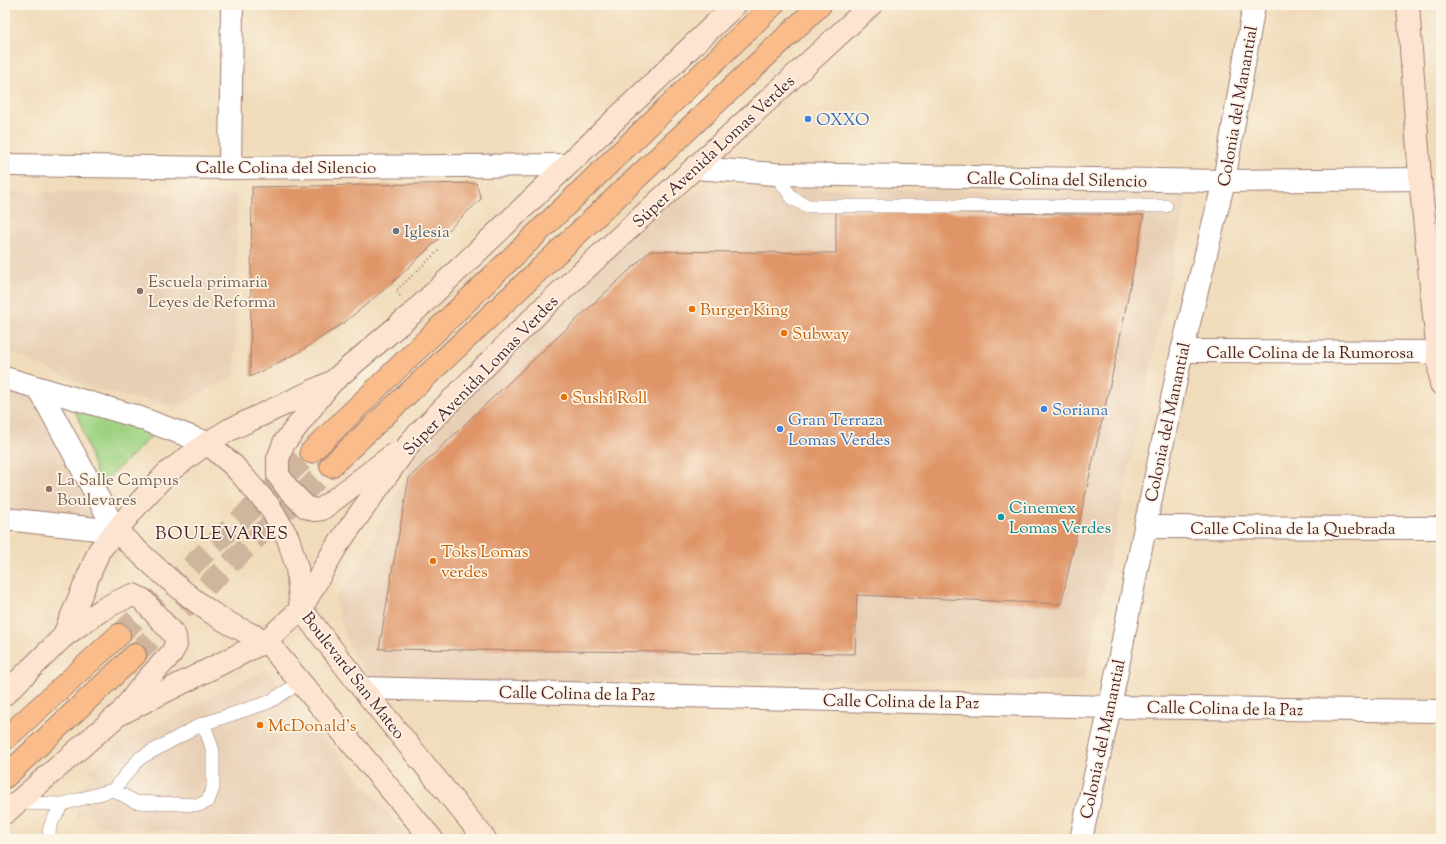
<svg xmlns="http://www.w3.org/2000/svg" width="1446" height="844" viewBox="0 0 1446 844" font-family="'Sorts Mill Goudy',serif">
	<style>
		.built { fill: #e8cfb5 }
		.green { fill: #9ed282; stroke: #747856 }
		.building { fill: #df9567 }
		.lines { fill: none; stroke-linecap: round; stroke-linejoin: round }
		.primary-tunnel { stroke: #cfb59d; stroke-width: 22; stroke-dasharray: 22 11; stroke-linecap: butt }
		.lane-casing { stroke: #9d7d72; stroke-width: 14 }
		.street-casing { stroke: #9d7d72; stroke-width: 24 }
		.secondary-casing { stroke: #9d7d72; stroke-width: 24 }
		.primary-casing { stroke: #9d7d72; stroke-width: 24 }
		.path { stroke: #9d7d72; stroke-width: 2.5; stroke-dasharray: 1 3; stroke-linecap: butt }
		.lane { stroke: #fff; stroke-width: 13 }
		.street { stroke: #fff; stroke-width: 22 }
		.secondary { stroke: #fde4d0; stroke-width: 22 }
		.primary { stroke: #f9bc8a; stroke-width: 22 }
		.shop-dot { fill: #3f7fe0; stroke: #fcf5e5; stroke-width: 1.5 }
		.worship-dot { fill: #6b7280; stroke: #fcf5e5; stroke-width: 1.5 }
		.education-dot { fill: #8d6e63; stroke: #fcf5e5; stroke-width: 1.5 }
		.food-dot { fill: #e8710a; stroke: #fcf5e5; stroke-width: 1.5 }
		.culture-dot { fill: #0f9aa8; stroke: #fcf5e5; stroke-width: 1.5 }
		.labels { text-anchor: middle; stroke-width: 3.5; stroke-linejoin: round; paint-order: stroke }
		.street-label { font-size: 17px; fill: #4a1f2b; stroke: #fcf5e5 }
		.shop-label { font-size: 17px; fill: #366cbe; stroke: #fcf5e5; text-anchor: start }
		.worship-label { font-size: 17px; fill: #5b616d; stroke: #fcf5e5; text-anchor: start }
		.education-label { font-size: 17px; fill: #785e54; stroke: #fcf5e5; text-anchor: start }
		.food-label { font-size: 17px; fill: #c56008; stroke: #fcf5e5; text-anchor: start }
		.culture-label { font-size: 17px; fill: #0d838f; stroke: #fcf5e5; text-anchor: start }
		.neighbourhood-label { font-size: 18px; letter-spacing: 1px; fill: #4a1f2b; stroke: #fcf5e5 }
	</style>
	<rect width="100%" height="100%" fill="#fcf5e5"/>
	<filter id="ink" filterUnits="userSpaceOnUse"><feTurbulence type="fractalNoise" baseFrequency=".025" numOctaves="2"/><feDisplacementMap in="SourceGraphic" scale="8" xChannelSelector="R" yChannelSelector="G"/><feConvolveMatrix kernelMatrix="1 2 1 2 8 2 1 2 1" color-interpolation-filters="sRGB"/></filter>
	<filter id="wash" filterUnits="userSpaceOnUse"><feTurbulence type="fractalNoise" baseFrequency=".012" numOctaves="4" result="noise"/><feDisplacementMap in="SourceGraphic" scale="16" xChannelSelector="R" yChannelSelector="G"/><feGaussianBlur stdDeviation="0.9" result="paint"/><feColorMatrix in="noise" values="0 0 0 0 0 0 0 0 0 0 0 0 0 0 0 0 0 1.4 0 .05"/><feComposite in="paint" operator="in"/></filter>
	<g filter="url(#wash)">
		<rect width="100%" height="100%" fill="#f0dbba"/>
		<g class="built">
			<path d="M756,188L1188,193L1084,681L709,680L375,684L352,653L342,626L336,602L337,596L353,577L419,452L462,395L666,203L705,189Z"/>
			<path d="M5,192L237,194L235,376L178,406L96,390L5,350Z"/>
			<path d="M5,378L39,389L116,531L5,526Z"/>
			<path d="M266,670L403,831L395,832V839H279L207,835L98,825L87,811L77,819L78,790L94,776L89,771L121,742Z"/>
		</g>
		<path class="green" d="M72,407L160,428L97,489L96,473L79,419Z"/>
		<g id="blocks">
			<g class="building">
				<path d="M476,183L481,199L392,283L345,322L299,352L250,377L252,187Z"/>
				<path d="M836,211L1144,215L1117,353L1061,604L857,595L855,654L379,649L393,566L409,478L488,402L650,251L836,253Z"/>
			</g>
		</g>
	</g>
	<g filter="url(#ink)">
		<use href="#blocks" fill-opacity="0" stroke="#9d7d72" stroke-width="1"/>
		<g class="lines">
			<g class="primary-tunnel">
				<path d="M119,635L311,452"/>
				<path d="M135,655L331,466"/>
			</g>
			<g class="lane-casing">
				<g id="lane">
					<path d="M775,174L793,199L808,206H1166"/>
					<path d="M200,725L269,702L301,682"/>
					<path d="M16,803L63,804L113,790L140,758L200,725L207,733L213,751V788L208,801L199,805L136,802L113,790"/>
					<path d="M50,839C46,827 56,815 63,804"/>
				</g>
			</g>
			<g class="street-casing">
				<g id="street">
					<path d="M5,165L230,168L567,165"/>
					<path d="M230,168L232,5"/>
					<path d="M695,168L775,174L1224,181L1420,179"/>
					<path d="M1182,351L1438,352"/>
					<path d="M5,378L135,416L207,443"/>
					<path d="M39,389L116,531"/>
					<path d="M5,519L116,531"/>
					<path d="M1145,527L1441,528"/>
					<path d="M362,688L1110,707L1441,711"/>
					<path d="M1081,839L1110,707L1145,527L1182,351L1224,181L1254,5"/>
				</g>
			</g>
			<g class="secondary-casing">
				<g id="secondary">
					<path d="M1408,5L1420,179L1441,384"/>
					<path d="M330,384L284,443L278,459V475L289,490L306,507L314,510L322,509L394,454"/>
					<path d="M207,443L234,466L270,507L288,538L297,568L301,609L362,688L485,839"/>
					<path d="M116,531C147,559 177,589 212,613C229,624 247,633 266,641L432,839"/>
					<path d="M63,637C85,621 107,604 133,595L142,599L175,636L176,645L171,654L144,683L123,710"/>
					<path d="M5,694L63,637L99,551L139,503L167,473L207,443L229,430L332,382L414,312L735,5"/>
					<path d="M5,813L118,715L266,641L301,609L336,547L412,440L544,307L871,5"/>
				</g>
			</g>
			<g class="primary-casing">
				<g id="primary">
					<path d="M311,452L773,5"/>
					<path d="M331,466L820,5"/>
					<path d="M5,739L119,635"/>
					<path d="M5,777L135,655"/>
				</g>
			</g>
			<path class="path" d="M400,296L396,291L440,249"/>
			<use href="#lane" class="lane"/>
			<use href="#street" class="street"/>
			<use href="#secondary" class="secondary"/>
			<use href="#primary" class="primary"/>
		</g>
	</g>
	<g class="shop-dot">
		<circle cx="808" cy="119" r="4"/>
		<circle cx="1044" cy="409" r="4"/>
		<circle cx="780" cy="429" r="4"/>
	</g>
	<circle class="worship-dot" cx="396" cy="231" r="4"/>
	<g class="education-dot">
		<circle cx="140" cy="291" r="4"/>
		<circle cx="49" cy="489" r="4"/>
	</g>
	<g class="food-dot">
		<circle cx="692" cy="309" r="4"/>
		<circle cx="784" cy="333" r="4"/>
		<circle cx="564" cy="397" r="4"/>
		<circle cx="433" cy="561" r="4"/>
		<circle cx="260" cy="725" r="4"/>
	</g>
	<circle class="culture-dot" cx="1001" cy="517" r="4"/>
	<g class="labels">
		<g class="street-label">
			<text transform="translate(1237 106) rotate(-80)" y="6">Colonia del Manantial</text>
			<text transform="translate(713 151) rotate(-43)" y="6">Súper Avenida Lomas Verdes</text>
			<text x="286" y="173">Calle Colina del Silencio</text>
			<text transform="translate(1057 179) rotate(1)" y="6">Calle Colina del Silencio</text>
			<text x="1310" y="358">Calle Colina de la Rumorosa</text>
			<text transform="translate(480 375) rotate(-46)" y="6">Súper Avenida Lomas Verdes</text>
			<text transform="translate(1167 422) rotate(-78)" y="6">Colonia del Manantial</text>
			<text x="1293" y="534">Calle Colina de la Quebrada</text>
			<text transform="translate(354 675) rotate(52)" y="6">Boulevard San Mateo</text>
			<text transform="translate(577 693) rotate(1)" y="6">Calle Colina de la Paz</text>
			<text transform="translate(901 701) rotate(1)" y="6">Calle Colina de la Paz</text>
			<text transform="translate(1225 708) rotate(1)" y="6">Calle Colina de la Paz</text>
			<text transform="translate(1102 739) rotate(-78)" y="6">Colonia del Manantial</text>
		</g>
		<g class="shop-label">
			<text x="816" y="125">OXXO</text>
			<text x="1052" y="415">Soriana</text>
			<text x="788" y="425">Gran Terraza<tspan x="788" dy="20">Lomas Verdes</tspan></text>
		</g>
		<g class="worship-label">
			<text x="404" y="237">Iglesia</text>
		</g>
		<g class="education-label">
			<text x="148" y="287">Escuela primaria<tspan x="148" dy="20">Leyes de Reforma</tspan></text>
			<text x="57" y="485">La Salle Campus<tspan x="57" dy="20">Boulevares</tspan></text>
		</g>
		<g class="food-label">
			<text x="700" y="315">Burger King</text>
			<text x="792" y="339">Subway</text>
			<text x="572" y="403">Sushi Roll</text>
			<text x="441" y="557">Toks Lomas<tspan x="441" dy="20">verdes</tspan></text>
			<text x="268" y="731">McDonald's</text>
		</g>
		<g class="culture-label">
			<text x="1009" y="513">Cinemex<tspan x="1009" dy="20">Lomas Verdes</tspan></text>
		</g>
		<g class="neighbourhood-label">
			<text x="222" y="539">BOULEVARES</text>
		</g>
	</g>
	<rect width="1446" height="844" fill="none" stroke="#fcf5e5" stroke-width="20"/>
</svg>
